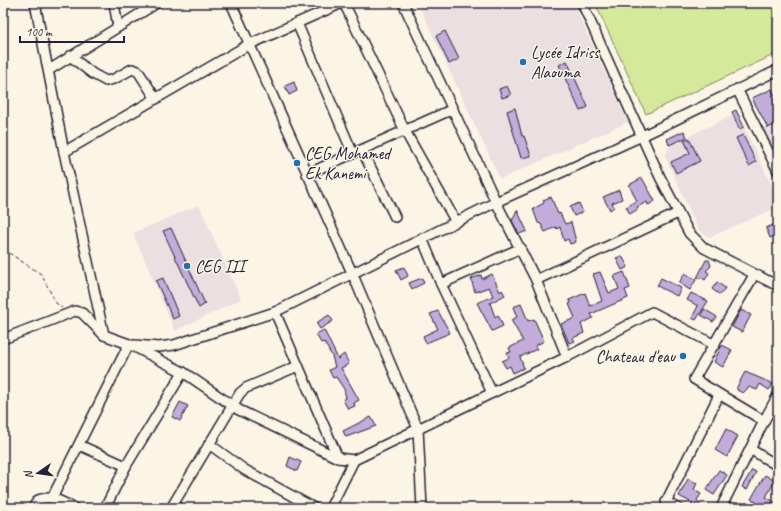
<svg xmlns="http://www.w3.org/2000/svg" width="781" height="511" viewBox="0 0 781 511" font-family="Caveat,sans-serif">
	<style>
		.built { fill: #ebdfe2 }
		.green { fill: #d5e89c; stroke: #7c856c }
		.building { fill: #c4acda; stroke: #22223b }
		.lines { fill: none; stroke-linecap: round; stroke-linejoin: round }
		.minor-casing { stroke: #22223b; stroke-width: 12 }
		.path { stroke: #22223b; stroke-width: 1; stroke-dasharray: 4 3; stroke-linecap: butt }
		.minor { stroke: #fcf5e5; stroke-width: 9 }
		.poi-dot { fill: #1f6fb2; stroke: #fcf5e5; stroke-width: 1.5 }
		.labels { text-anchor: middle; stroke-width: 3; stroke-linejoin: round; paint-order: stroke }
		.poi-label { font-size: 17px; fill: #22223b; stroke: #fcf5e5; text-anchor: start }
	</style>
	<rect width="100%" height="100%" fill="#fcf5e5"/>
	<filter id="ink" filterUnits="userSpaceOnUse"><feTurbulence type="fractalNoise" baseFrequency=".025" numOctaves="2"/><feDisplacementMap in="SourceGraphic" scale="8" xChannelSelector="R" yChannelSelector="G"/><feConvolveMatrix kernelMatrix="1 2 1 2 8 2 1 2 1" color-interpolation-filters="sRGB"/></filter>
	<g filter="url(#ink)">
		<g class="built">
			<path d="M418,3H573L628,122L500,179Z"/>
			<path d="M737,113L778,198V207L710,237L699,231L665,156L670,145Z"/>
			<path d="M778,121V168L760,129Z"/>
			<path d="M199,205L241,299L175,331L133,233Z"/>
		</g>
		<path class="green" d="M595,3H778V53L646,114Z"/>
		<g class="building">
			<path d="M445,31L459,59L449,64L436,36Z"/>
			<path d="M567,61L588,107L580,111L559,65Z"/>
			<path d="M294,82L297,91L289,95L285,86Z"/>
			<path d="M507,86L511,95L502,98L499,89Z"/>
			<path d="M772,89L778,102V123L768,128L752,98Z"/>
			<path d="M515,108L522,136H524L531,156L521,158L507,111Z"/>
			<path d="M736,110L744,127L739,129L732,112Z"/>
			<path d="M684,131L687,137L669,145L667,139Z"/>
			<path d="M743,135L756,162L749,166L736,138Z"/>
			<path d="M689,138L700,161L676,173L671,162L690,153L684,140Z"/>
			<path d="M642,178L655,201L648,205L647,202L637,207L638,209L630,214L626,207L637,201L629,185Z"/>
			<path d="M619,190L622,199L612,203L614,207L610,210L603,197Z"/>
			<path d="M551,197L558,214L560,213L565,224L571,222L576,242L570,244L568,239L564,241L560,227L557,229L556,227L545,232L541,224L538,223L533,209L544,203L543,200Z"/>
			<path d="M579,203L583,212L574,216L570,207Z"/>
			<path d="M517,210L527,231L519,234L512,221Z"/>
			<path d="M778,223V234L770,238L766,228Z"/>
			<path d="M171,228L205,304L199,308L163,231Z"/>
			<path d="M622,256L628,267L622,270L616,258Z"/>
			<path d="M706,260H709L711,266L706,271L709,273L705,280L701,277L699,279L697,278Z"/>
			<path d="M404,267L408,276L401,280L396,270Z"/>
			<path d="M600,272L609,293L619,289L614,276L624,272L630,288L625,290L628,298L591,314L593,318L581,324L584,333L573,338L575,341L569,343L561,324L575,318L569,304L571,303L569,300L585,293L590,306L602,301L593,274Z"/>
			<path d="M685,273L696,280L690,290L679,283Z"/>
			<path d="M492,274L500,292L502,290L505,295L490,303L495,317L498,315L503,326L492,331L477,303L493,296L489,287L475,292L471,279L481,275L482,279Z"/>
			<path d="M163,278L179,316L173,319L156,281Z"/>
			<path d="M422,278L424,283L412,289L409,283Z"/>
			<path d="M661,278L681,288L677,296L657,286Z"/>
			<path d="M717,282L725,288L720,295L712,289Z"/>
			<path d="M691,293L708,301L696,320L692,318L698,306L687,300Z"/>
			<path d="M521,304L528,321L534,319L544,341L535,346L537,349L520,357L524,368L513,373L510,366L506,368L502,361L509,358L507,353L511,352L509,348L523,341L511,320L517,317L513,307Z"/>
			<path d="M704,309L717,317L713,322L701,315Z"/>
			<path d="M741,310L751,315L742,332L732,327Z"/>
			<path d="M438,311L450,333L426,343L423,336L438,329L430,314Z"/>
			<path d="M329,315L333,321L320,329L316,323Z"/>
			<path d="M324,330L338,359L344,354L349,364L341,368L359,400L354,403L355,406L348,409L343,400L346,398L344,389L336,377L333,378L329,370L335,367L332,356L324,342L321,343L316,334Z"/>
			<path d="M722,345L732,350L723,367L714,362Z"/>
			<path d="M745,372L762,379L773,384L769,390L760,384L757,390L749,387L743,393L737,390V387Z"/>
			<path d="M180,402L188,406L180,421L172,417Z"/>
			<path d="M371,417L376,426L346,437L343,431Z"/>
			<path d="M726,429L738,436L727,457L715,450Z"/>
			<path d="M290,457L301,462L297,471L287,466Z"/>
			<path d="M719,470L727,475L714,495L706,490Z"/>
			<path d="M752,470L756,472L747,490L742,487Z"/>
			<path d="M765,475L775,481L766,497L778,504V508H771L766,505L764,508L751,499Z"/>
			<path d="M688,479L697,483L694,490L701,494L697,500L702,508L679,496Z"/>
		</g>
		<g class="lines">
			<g class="minor-casing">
				<g id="minor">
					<path d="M35,3L64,152L104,335"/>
					<path d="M114,3L118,27"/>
					<path d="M344,3L405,131L456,222"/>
					<path d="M403,3L496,202L536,280L567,357"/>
					<path d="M582,3L660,177L689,233L704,248L778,286"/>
					<path d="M297,23L353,154"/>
					<path d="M70,56L93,74L106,81L114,79L132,69L138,71L156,99"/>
					<path d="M49,70L157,3"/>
					<path d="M737,89L778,171"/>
					<path d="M362,150L395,217"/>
					<path d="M64,152L248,45L342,3"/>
					<path d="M307,174L453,109"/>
					<path d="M422,238L441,284L492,393L567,357L652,312L715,345"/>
					<path d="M754,275L694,379L764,421L778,395"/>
					<path d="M536,280L678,213"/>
					<path d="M441,284L521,248"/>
					<path d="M275,312L338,458"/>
					<path d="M3,339L75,311L82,313L104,335L129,344L183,372L239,410L338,458L354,460L418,429L353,275L231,3"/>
					<path d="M134,345L159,347L174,345L275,312L496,202L642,136L778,70"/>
					<path d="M209,444L245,470L314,508"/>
					<path d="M79,445L126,466"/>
					<path d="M750,449L778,466"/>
					<path d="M52,498L129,344"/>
					<path d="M33,508L38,500C51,494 62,502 74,508"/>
					<path d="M105,508L126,466L183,372"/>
					<path d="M171,508L240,393L246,388L298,366"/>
					<path d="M330,508L354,460"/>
					<path d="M422,508L418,429L492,393"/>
					<path d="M678,508L666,502L719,395"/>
					<path d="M721,508L764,421"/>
				</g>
			</g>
			<path class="path" d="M3,249L41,274L56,303L62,308"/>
			<use href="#minor" class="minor"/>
		</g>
	</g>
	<g class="poi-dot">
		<circle cx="523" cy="62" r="4"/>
		<circle cx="297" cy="163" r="4"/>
		<circle cx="187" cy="266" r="4"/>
		<circle cx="683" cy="356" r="4"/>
	</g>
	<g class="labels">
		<g class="poi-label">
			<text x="531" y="58">Lycée Idriss<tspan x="531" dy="20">Alaouma</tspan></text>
			<text x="305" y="159">CEG Mohamed<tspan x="305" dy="20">Ek Kanemi</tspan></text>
			<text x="195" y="272">CEG III</text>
			<text x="675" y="362" text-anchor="end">Chateau d'eau</text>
		</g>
	</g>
	<rect width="781" height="511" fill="none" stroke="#fcf5e5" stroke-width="16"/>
	<rect x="8" y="8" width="765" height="495" fill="none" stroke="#22223b" stroke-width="1.5" filter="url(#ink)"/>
	<g transform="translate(38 473) rotate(257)" stroke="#fcf5e5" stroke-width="3" paint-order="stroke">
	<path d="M0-3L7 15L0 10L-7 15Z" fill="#22223b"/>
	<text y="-6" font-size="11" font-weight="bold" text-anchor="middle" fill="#22223b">N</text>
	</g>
	<path d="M20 36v6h104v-6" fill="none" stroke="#22223b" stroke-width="2"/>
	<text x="26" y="36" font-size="12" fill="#22223b" stroke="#fcf5e5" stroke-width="3" paint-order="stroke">100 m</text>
</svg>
